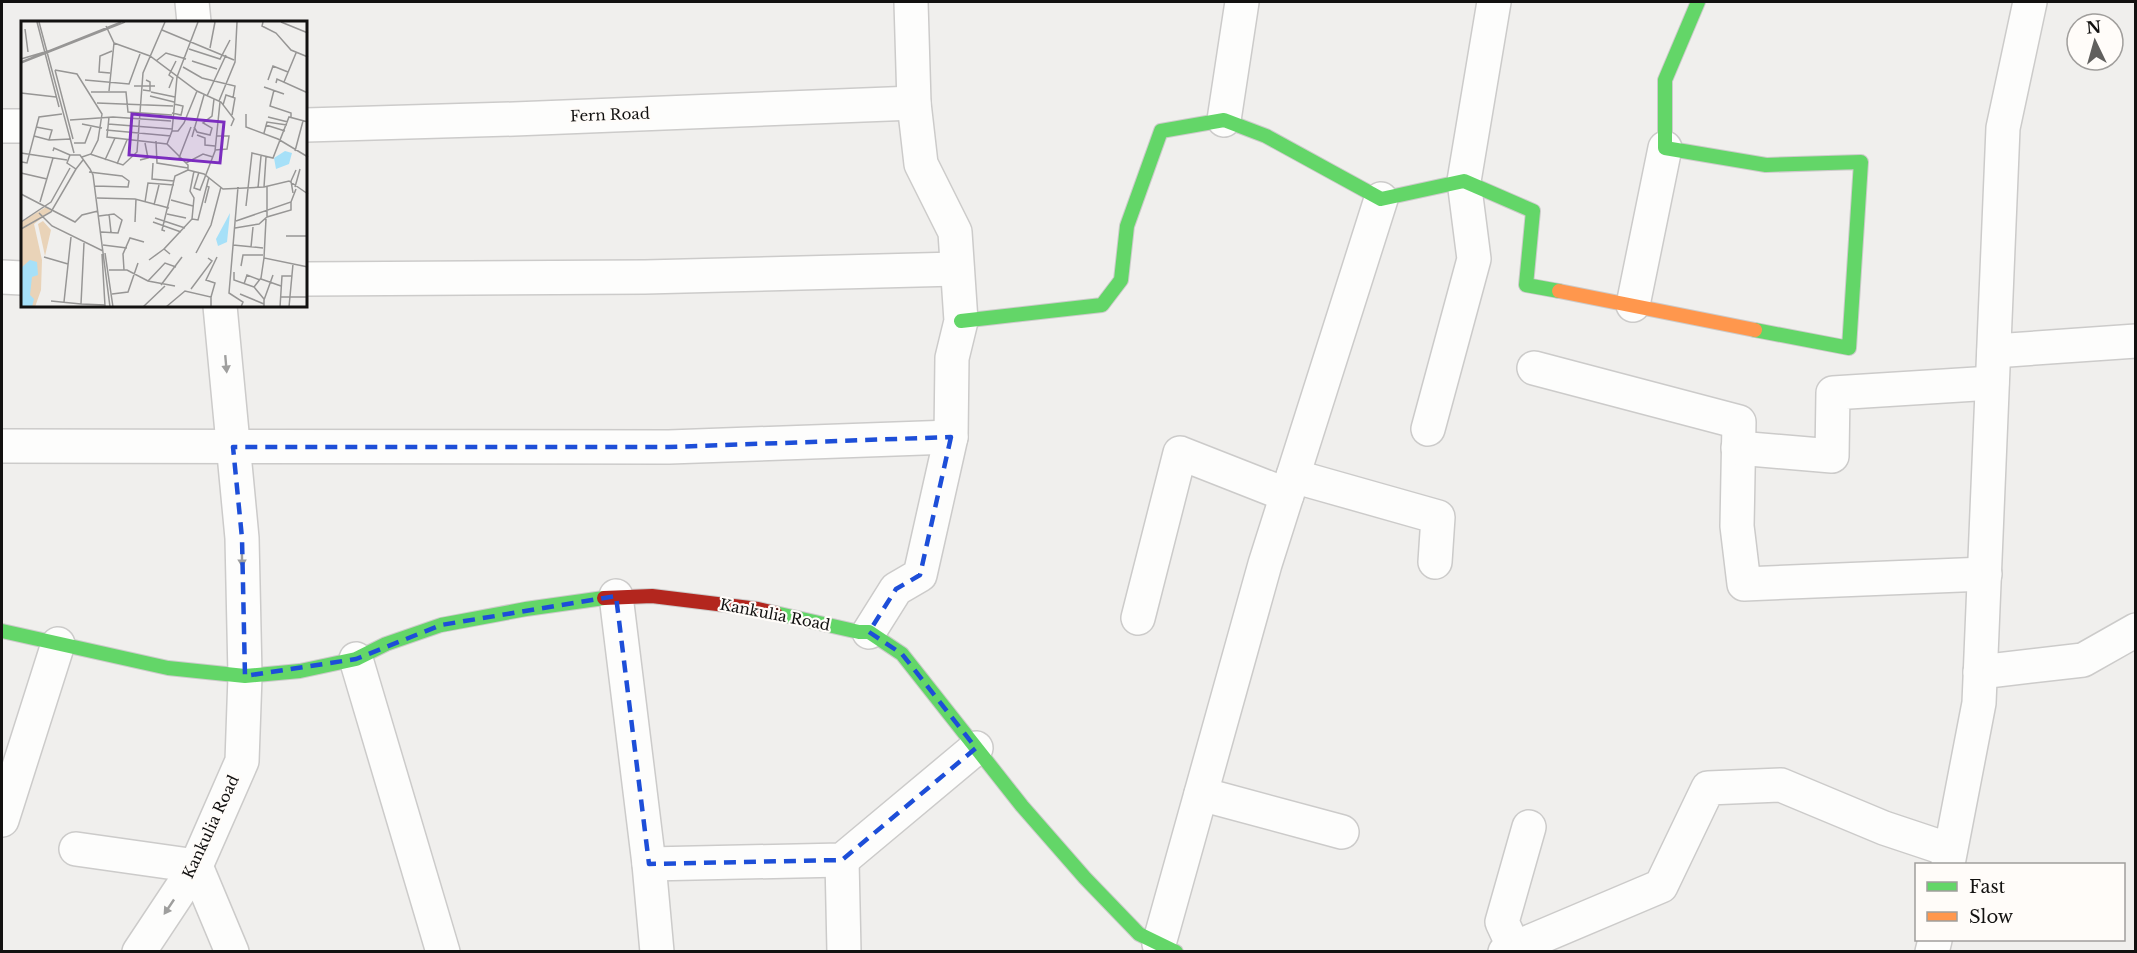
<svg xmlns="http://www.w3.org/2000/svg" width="2137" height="953" viewBox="0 0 2137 953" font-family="'Libre Baskerville',serif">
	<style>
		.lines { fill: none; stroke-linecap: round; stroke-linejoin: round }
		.street-casing { stroke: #cccbca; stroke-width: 36 }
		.fast-casing { stroke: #cccbca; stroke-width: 16 }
		.slow-casing { stroke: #cccbca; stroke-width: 16 }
		.jam-casing { stroke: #cccbca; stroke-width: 16 }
		.street { stroke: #fdfdfc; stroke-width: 33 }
		.fast { stroke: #63d668; stroke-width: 14 }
		.slow { stroke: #ff974d; stroke-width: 14 }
		.jam { stroke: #b3261e; stroke-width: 14 }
		.oneway { fill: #9f9f9e }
		.marked { fill: none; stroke: #1d4ed8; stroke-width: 4.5; stroke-dasharray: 12 8; stroke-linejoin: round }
		.labels { text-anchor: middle; stroke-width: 4.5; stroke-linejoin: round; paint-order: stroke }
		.street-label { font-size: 15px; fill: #121110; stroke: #fffcf9 }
		.inset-road { fill: none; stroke: #979695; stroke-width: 1.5 }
		.view { fill: #7b2cbf; fill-opacity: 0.15; stroke: #7b2cbf; stroke-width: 3 }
		.inset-edge { fill: none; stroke: #121110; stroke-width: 3 }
	</style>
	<rect width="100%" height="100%" fill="#f0efed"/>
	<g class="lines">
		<g class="street-casing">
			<g id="street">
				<path d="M192,2L194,22"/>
				<path d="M1224,120L1242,2"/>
				<path d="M306,125L514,119L914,103"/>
				<path d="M2,126H22"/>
				<path d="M2,277L22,278"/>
				<path d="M306,279L645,277L957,269"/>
				<path d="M1633,305L1665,148"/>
				<path d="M1994,351L2136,341"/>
				<path d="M1534,368L1739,422L1737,526L1744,584L1985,574"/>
				<path d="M1428,429L1474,259L1464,181L1494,2"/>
				<path d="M2,446L669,447L951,437"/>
				<path d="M1738,448L1832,456L1833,393L1992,383"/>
				<path d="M1293,476L1438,517L1435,562"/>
				<path d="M616,596L649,864L657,952"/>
				<path d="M1138,618L1180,453L1287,495"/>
				<path d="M869,632L896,589L920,575L951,437L952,358L961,321L955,232L921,164L914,103L911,2"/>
				<path d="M356,659L443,952"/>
				<path d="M1980,672L2083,660L2136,630"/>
				<path d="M1201,794L1342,832"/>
				<path d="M2,820L58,644"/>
				<path d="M76,849L196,866L232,952"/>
				<path d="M842,860L844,952"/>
				<path d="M649,864L842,860L976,748"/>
				<path d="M1948,864L1979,703L2003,128L2030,2"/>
				<path d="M1159,944L1265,564L1381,199"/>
				<path d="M1514,948L1502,922L1529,827"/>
				<path d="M139,952L196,866L242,761L245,676L242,538L220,306"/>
				<path d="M1505,952L1661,886L1708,788L1781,785L1884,828L1950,850"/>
				<path d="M1932,952L1935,940"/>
			</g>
		</g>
		<g class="fast-casing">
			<g id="fast">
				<path d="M1698,2L1665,80V148L1766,165L1861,162L1849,348L1755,330"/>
				<path d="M961,321L1102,305L1121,280L1127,226L1161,131L1224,120L1266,136L1381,199L1464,181L1533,211L1526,285L1559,291"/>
				<path d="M775,613L859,632H869L902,654L1022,806L1085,878L1139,934L1176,952"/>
				<path d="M2,631L168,668L245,676L300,671L356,659L386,644L441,625L526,609L604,598"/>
			</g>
		</g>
		<g class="slow-casing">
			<path id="slow" d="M1559,291L1755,330"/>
		</g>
		<g class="jam-casing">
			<path id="jam" d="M604,598L652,596L758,609L775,613"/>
		</g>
		<use href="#street" class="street"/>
		<use href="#fast" class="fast"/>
		<use href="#slow" class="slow"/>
		<use href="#jam" class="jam"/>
	</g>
	<defs><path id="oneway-solid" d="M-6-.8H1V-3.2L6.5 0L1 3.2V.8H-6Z" transform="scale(1.5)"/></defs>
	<g class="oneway">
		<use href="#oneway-solid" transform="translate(226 364) rotate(85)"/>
		<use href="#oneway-solid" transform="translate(242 558) rotate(89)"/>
		<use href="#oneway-solid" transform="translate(169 907) rotate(124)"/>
	</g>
	<path class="marked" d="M951,437L920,575L896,589L869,632L902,654L976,748L842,860L649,864L616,596L441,625L356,659L245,676L242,538L233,447H669Z"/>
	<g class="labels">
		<g class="street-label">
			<text transform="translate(610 115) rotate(-2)" y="5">Fern Road</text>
			<text transform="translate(775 615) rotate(11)" y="5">Kankulia Road</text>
			<text transform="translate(211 827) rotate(-65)" y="5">Kankulia Road</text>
		</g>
	</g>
	<g transform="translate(21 21)">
		<rect width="286" height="286" fill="#f0efed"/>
		<path d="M25,186L30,190L13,203L21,239L20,269L14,286H0V201ZM22,200L30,209L24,235L17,203Z" fill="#e9d3b8"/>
		<path d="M264,130L271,132L268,143L255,148L253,137ZM209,192L206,221L197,225L195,218ZM9,239L16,241L17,254L11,256L9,274L13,278L11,286H0V247Z" fill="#a6e0f8"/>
		<path class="inset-road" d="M16,1L38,86M18,1L53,132M242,1L241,5L255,12L270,29L287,36M260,1L287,12M85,5L93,22L88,70M4,8L7,31M141,9L213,39M93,22L129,35L176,70L200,81L213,98L210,105M189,27L194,1M168,28L199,38L209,19M0,38L27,30M135,40L145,32L165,38M171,40L196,48M0,41L100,1M0,42L104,1M162,46L181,57L214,65L212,77M34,49L56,53L81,93L77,119L70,133L61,136M34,49L52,118M89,52L78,51L79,35L91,30M64,59L108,63L119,33M247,59L252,45L267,51M263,61L275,32M255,62L256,58L287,72M113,65H134M243,66L263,73M148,67L152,57L148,54L155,40M122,69L129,70V61L125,59M253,69L249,85L270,92V96M70,71H105L107,91L151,94M130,71L154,76M0,72L35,76M129,75L153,81M186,75L205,34M198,80L214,41L216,1M76,82L152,85M202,84L205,74L214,77L211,94M151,92L160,94L161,90L162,85L153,83M225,93V106L257,118L287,136M88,96L86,116L146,123L167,144V149M247,96L267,101M49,99L92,96L150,100M61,103L81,107M87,103L151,108M245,104L264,110M15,106L31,109L28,119M173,106L176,111L189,114L191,107L182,102L191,95L193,78M85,109L150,115M151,110H157L163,102L176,70M243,112L246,101L266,104M176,114L184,117V124L194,125M13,115L28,119L50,118M171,116L183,74M135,120L136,142L167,147M53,122H64L70,106M146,123L151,110L156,56L177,1M194,129L206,128L208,115H196M32,130L33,127L49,134M274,130L282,100M0,132L46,139M69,133L102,144L116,131L122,52L144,1M158,137L170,106M62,139L55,148L46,142L49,134H59L69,148L72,154L89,286M84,139L94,117M119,139L127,137L124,122M1,141L6,142L18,96L41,93M132,142L131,158L153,160M165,142L182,133L192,136M96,143L106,119M167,149L183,153L202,168L243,166L268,160L287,173M68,151L101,155L108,160L107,166L74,165M178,151L173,167L179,169L194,130L199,81M0,152L26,158M217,166L208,272L222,281L220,286M243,166L245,136M274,166L279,148M237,167L240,135M272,172L270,160L275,149M0,173L54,201L61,194L77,190M76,177L114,178L148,187M150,179L172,185M19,181L32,137M124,181L127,162L153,164M184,182L188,166L185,165M133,184L138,164M225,185L231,132L252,137L268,96L287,101M18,192L31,205L82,230M88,193L90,211M146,193L165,197M78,195L93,193L101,199L97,212L80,211M246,196V166M134,197L164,207M171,198L177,199L188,156M245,198L243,237L287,246M215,200L270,181L275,168M0,201L30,181L49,147M114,201L115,178M132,201L160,211M214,207L238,203L246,196L270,189V181M0,208L30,191L55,148M144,210L141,209L154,155L167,149M265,215H287M63,222L60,283L84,284M82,224L106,227M212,224L242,227M230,226L232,206M84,232L92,286M175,232L190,204L200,166M81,233L84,285M149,233L143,228L171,198L173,177L169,170L173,150M23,236L47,243M128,239L143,228M220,245L222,234H242M88,249H106L127,260L154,265M103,249L102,233L109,217L123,221M213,251V259L233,266M240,258L260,265M127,260L144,242L155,246M223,263L226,254L239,259M140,264L161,236M170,268L191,240L187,237M91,273L107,271L117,242M219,273L243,283M190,276L194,262L185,259L196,236M259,276H287M243,279L252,254M30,280L60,283M43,281L50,216M122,286L144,265M145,286L164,270L190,276V286M243,286V278L233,266L240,257L243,237M259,286L261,255H271M268,286L272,243"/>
		<path class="view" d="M111,93L203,101L199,142L108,134Z"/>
		<rect width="286" height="286" class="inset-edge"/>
	</g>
	<rect width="2137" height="953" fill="none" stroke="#121110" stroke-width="6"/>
	<rect x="1915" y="863" width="210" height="78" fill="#fffcf9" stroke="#a09e9c" stroke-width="1.5"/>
	<rect x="1927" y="882" width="30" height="9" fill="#63d668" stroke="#a09e9c" stroke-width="1.5"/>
	<text x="1969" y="893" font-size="18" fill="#121110">Fast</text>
	<rect x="1927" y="912" width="30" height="9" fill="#ff974d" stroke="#a09e9c" stroke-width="1.5"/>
	<text x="1969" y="923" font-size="18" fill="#121110">Slow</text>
	<g transform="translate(2095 42) rotate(355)"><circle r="28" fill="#fffcf9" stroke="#a09e9c" stroke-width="1.5"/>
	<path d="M0-4.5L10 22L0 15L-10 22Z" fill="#605f5d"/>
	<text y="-9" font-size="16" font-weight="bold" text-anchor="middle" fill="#121110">N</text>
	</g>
</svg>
